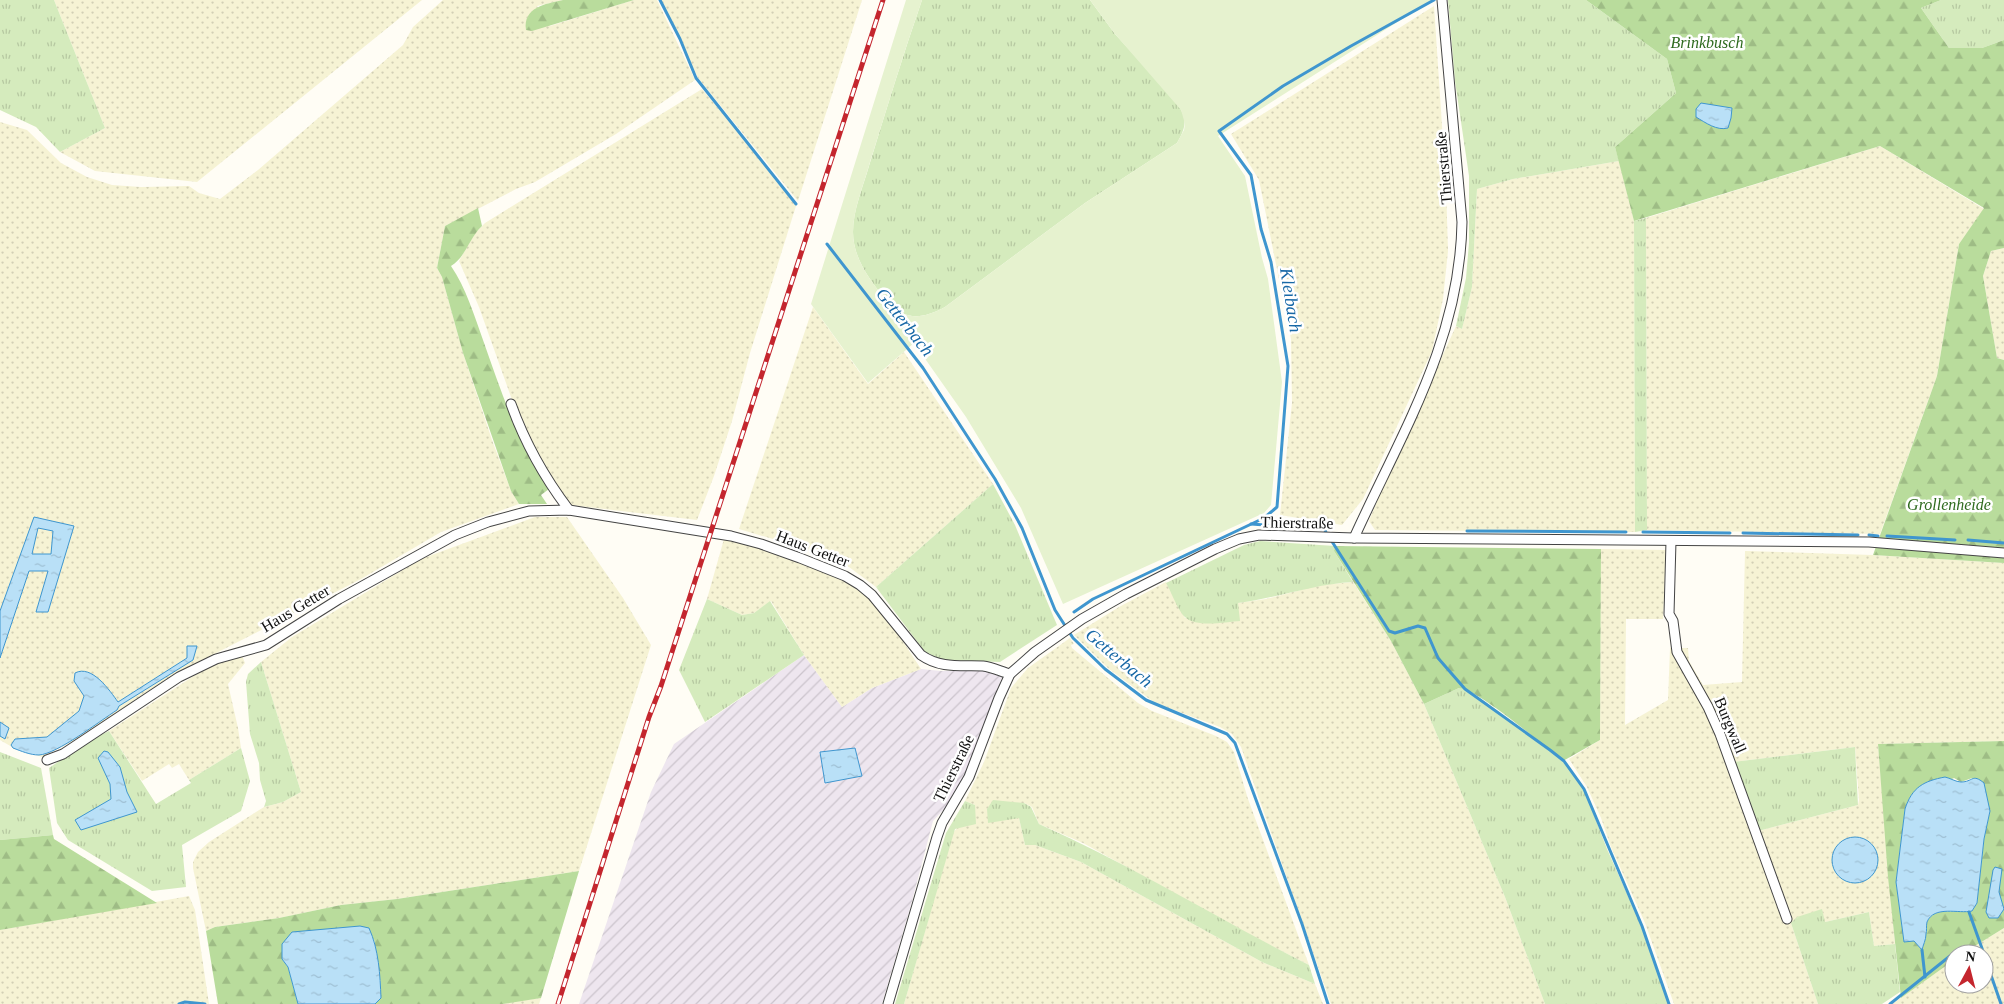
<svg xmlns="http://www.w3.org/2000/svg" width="2004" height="1004" viewBox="0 0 2004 1004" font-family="'Times New Roman',serif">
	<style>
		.industrial { fill: url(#industrial-furrows) }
		.farmland { fill: url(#farmland-dots) }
		.grass { fill: url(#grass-tufts) }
		.forest { fill: url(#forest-firs); fill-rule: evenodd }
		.pitch { fill: #e6f2cf }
		.water { fill: url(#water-ripples); stroke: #3f96cf; fill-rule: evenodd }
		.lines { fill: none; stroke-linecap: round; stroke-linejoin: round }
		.stream { stroke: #3f96cf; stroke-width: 3 }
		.minor-casing { stroke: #444; stroke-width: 11 }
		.minor { stroke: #fff; stroke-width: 9 }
		.rail-casing { stroke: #c4262e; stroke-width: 5 }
		.rail { stroke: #fff; stroke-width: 3; stroke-dasharray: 9; stroke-linecap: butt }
		.labels { text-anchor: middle; stroke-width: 5; stroke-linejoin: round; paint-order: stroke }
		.park-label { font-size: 16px; font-style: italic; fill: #2f6b1f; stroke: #fff }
		.street-label { font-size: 16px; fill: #111; stroke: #fff }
		.water-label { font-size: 18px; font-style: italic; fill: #1768a6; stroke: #fff }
	</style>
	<defs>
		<pattern id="industrial-furrows" width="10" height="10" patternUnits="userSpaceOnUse" patternTransform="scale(1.25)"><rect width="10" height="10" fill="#eee6ef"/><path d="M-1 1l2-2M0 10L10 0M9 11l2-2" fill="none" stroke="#cbc4cc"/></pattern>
		<pattern id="farmland-dots" width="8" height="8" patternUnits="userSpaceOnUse" patternTransform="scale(1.25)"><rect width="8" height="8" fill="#f6f3d4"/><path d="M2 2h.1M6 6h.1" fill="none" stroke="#d2cfb5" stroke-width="1.8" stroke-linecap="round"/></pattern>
		<pattern id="grass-tufts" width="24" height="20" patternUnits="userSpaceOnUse" patternTransform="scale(1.25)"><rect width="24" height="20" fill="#d5ebbd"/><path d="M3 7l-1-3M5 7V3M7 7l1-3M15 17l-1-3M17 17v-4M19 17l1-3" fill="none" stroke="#b6c8a1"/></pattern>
		<pattern id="forest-firs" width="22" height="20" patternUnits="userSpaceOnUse" patternTransform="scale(1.25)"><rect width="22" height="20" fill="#b9dc9c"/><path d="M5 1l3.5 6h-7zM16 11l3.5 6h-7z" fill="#9ebc85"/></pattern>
		<pattern id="water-ripples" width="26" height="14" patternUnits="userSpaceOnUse" patternTransform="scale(1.25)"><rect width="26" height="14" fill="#b9e0f7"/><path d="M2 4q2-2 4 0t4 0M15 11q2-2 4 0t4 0" fill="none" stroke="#9ebfd3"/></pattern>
	</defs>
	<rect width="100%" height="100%" fill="#fffdf5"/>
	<path class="industrial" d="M804,655L842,707L872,688L921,669L941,671H989L1002,677L968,771L950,803L933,821L911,905L882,1004H579L651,792L674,744Z"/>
	<g class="farmland">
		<path d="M54,0H422L197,182L95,171L60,152L105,128Z"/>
		<path d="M443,0H563L537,6L550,26L634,0H657L695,80L616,134L535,182L516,189L445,226L437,268L442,277L463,353L492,440L511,491L519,504L441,532L361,579L175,674L75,740L42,757L12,747L0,740V122L27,130L61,163L87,177L112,185L141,187L189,186L199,193L220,199L258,170L403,45L413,27Z"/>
		<path d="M661,0H862L798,201L698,78Z"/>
		<path d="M1434,6L1446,185L1448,251L1443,299L1432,351L1363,499L1342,525L1280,515L1292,403L1291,339L1259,180L1231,134Z"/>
		<path d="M702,89L746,141L796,206L750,353L732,421L714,476L697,520L571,505L539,462L511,397L479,307L459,261L475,233L485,223Z"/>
		<path d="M1880,146L1984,209L1959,244L1937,376L1880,534L1647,530L1646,218Z"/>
		<path d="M1619,161L1634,221L1635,532L1375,530L1369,521L1384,484L1456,326L1462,329L1472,287L1477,189L1513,179Z"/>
		<path d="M2004,248V360L1997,358L1983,276L1991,251Z"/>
		<path d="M813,307L868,384L904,352L993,484L876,587L849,567L827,555L739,529Z"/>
		<path d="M535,517H567L623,598L651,645L579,871L397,899L341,905L279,918L215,927L206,931L193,868V862L198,852L209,842L264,807L283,802L301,792L261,662L292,637L421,559Z"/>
		<path d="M724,539L758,548L799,562L844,580L860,588L887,617L921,669L872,688L842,707L804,655L771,601L754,613L742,615L707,599Z"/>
		<path d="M1601,549L1666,550L1663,619H1626L1625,725L1668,700L1670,648H1673L1711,719L1758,831L1858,805L1859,800L1855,747L1733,762L1678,648H1688L1689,661L1703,685L1742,682L1745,551L1873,555L2004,563V741L1878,744L1895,944L1874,946L1869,912L1825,922L1791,923L1818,1004H1674L1645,923L1611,847L1601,818L1587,787L1569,759L1600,740Z"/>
		<path d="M1166,582L1185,618L1238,603L1266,599L1320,585L1353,582L1391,641L1424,704L1505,897L1545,1004H1331L1241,747L1232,734L1220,727L1155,703L1109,669L1074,635L1119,607Z"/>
		<path d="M1070,638L1074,644L1071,645L1072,648L1138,703L1152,711L1216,736L1227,742L1234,752L1248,799L1309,965L1252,936L1083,843L1039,824L1032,807L1024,803L1019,818L1025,845H1035L1081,862L1262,962L1315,984L1323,1004H904L953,833L975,805L965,801L984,762L1011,688L1028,668Z"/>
		<path d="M241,653L245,663L228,684L238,728L241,748L189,780L179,764L172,768L169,764L142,781L109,731L200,672Z"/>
		<path d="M189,896L195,910L209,1004L191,1002L183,1004H0V930Z"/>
		<path d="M2004,928V1004H1892L1954,960V984H1984V954H1962Z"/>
		<path d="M541,998L539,1004H503L525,1000Z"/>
	</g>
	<g class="grass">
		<path d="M0,0H54L105,128L60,152L36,127L0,110Z"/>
		<path d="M922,0H1090L1115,34L1174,99C1187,117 1188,124 1177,143L1085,203L945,307C925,318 905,322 888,302C871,282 853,259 853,232C853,210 863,187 869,166C886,110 903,55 922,0Z"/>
		<path d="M1448,0H1586L1667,59L1676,93L1615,147L1619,161L1513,179L1477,189L1472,287L1462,329L1456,326L1466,278L1469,243V176L1455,81Z"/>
		<path d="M1941,0H2004V40L1982,48H1949L1921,8Z"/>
		<path d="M1646,218L1647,530L1635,532L1634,221Z"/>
		<path d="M993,484L1015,525L1057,625L1000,662L943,660L925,652L876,587Z"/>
		<path d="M1260,541L1335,546L1334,551L1353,582C1314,584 1277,598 1238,603L1240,621C1226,622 1196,628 1185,617C1178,611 1171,591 1166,583L1244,545Z"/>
		<path d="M707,599L742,615L754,613L770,601L804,655L705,722L679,670Z"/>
		<path d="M261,662L301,792L283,802L264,807L266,801L260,780L259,763L250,734L246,682L248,674Z"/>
		<path d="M1459,688H1464L1487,703L1551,750L1563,761L1584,789L1607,849L1641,925L1669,1004H1545L1505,897L1424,704Z"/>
		<path d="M109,731L156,804L191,783L189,780L241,748L250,781L241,811L182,845L186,887L152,891L68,840L57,823L49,768L90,740Z"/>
		<path d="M1855,747L1858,805L1758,831L1733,762Z"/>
		<path d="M0,752L41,768L53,835L0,840Z"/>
		<path d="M993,800L1024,803L1031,807L1039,824C1132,865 1218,919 1309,965L1315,984L1262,962L1081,862L1035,845H1025L1019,818L988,823L987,809Z"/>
		<path d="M965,801L975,805L976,824L955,829L904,1004H895L946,833Z"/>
		<path d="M1822,909L1825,922L1869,912L1874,946L1895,944L1900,992L1882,1004H1818L1791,923L1797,917Z"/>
	</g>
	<g class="forest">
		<path d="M563,0H634L532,31L526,30C523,7 545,4 563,0Z"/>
		<path d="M1586,0H1941L1921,8L1949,48H1982L2004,40V248L1991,251L1983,276L1997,358L2004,360V563L1873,555L1937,376L1959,244L1984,208L1880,146L1634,221L1615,147L1676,93L1667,59Z"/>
		<path d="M478,208L482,226C469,238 466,257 451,266C466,288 474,315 483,340C501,391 518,444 549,489L541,495L547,504H519L511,491L463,353L442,277L437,268L445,226Z"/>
		<path d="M1335,546L1601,549L1600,740L1563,761C1546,747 1476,688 1459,688L1424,704L1391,641L1334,551Z"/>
		<path d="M2004,741V928L1962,954H1954V960L1901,998L1888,877L1878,744ZM1954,778L1961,782L1972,778L1990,811L1984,839L1977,903L1972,911C1958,914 1935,905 1927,922C1926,925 1927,930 1926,934C1926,939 1923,945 1922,950L1914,941H1904L1896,882L1905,809L1908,801Z"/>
		<path d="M53,835L54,839L157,903L0,930V840Z"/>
		<path d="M579,871L541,998L503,1004H375L381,998L380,976L374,939L282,959L288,967L298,1004H218L206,931L215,927L279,918L341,905L397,899Z"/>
	</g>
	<path class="pitch" d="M906,0H922C903,54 887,108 870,162C864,184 853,209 853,232C853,259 871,282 888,302C905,322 925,318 945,307L1085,203L1177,143L1184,130L1185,124L1181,110L1115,34L1090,0H1432L1218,136L1245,176L1262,258L1268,279L1282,382L1271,505L1264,513L1063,604L1021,508L966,417L914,343L868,383L811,304Z"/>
	<g class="water">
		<path d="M1701,103L1732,108L1731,118L1728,128C1717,131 1706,123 1696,117V109Z"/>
		<path d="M34,517L74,526L48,612H36L48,571H29L0,658V611ZM38,528L53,531L51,554H32Z"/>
		<path d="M187,646H197L193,660L119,706L117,710C100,721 57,754 39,755C30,755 21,751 13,748L11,745L15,739L47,737L79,711L84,696L74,681L75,673C92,664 110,691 118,702L187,658Z"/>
		<path d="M0,722L9,728L5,739L0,736Z"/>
		<path d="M855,748L862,776L825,783L820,752Z"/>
		<path d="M104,751L108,752L120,767L127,792L137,812L81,830L75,820L111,799L110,784L98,758Z"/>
		<path d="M1945,777C1950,778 1956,782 1961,782C1973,782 1972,773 1984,783L1990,811L1984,839L1977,903L1972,911C1959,914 1934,905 1927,922C1926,926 1927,931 1926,934C1926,940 1923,945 1922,950L1914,941L1904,942L1896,882L1905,809C1912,787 1924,781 1945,777Z"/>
		<circle cx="1855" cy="860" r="23"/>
		<path d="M1995,867L2002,869L1999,892L2004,909L1998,918H1989L1986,912L1993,870Z"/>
		<path d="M360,926L369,928C379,950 380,975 381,998L375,1004H298L288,967L282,959V944L292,932Z"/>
	</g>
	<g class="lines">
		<g class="stream">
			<path d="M660,0L680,39L696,78L796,204"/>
			<path d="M827,244L923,368L995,479L1022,528L1055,610L1073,638L1105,669L1146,700L1227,734L1235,743L1302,924L1328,1004"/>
			<path d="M1251,524L1324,529L1327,534"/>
			<path d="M1467,531L1626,532"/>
			<path d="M1643,532L1730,533"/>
			<path d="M1743,533L1858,535"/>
			<path d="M1869,535L1878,536"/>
			<path d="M1887,536L1955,540"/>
			<path d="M1331,540L1389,631L1395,633L1418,626L1425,628L1438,658L1465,689L1550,750L1564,761L1584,789L1642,926L1669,1004"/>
			<path d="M1968,540L2004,543"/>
			<path d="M1074,612L1093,599L1264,518L1277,507L1288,366L1271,262L1261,229L1251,175L1219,131L1283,86L1351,46L1434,0"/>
			<path d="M1969,912L1984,954"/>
			<path d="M1922,950L1925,977"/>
			<path d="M1984,955L2001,1004"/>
			<path d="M179,1004L185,1002L205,1004"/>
			<path d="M1890,1004L1955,952"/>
		</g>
		<g class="minor-casing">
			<g id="minor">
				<path d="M511,404C525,443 544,477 569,510"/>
				<path d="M1354,538C1402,432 1460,341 1462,222L1442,0"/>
				<path d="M1671,541L1669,614L1673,621L1677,652L1708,707L1720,734L1787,919"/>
				<path d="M47,760L63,754L179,677L216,659L266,645L339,599L455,535L488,522L529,511L569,510L731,536L761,544L800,558L845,576L860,585L872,595L921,655C941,669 961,665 983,666C992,667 1002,672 1010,674"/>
				<path d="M888,1004L937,837L942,823L969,777L999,698L1010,674L1035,652L1082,619L1126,594L1215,549L1239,539L1259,535L1354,538L1869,542L2004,553"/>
			</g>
		</g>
		<use href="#minor" class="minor"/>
		<g class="rail-casing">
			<path id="rail" d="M558,1004L649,717L661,686L883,0"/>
		</g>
		<use href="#rail" class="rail"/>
	</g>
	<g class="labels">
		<g class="park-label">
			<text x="1707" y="48">Brinkbusch</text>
			<text x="1949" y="510">Grollenheide</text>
		</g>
		<g class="street-label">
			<text transform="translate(1443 168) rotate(-95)" y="6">Thierstraße</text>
			<text transform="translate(1297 522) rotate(1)" y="6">Thierstraße</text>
			<text transform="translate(813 548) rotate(21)" y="6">Haus Getter</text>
			<text transform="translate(295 608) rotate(-31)" y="6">Haus Getter</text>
			<text transform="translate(1731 725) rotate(67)" y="6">Burgwall</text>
			<text transform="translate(953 768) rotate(-64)" y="6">Thierstraße</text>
		</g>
		<g class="water-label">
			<text transform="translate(1291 300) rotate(81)" y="6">Kleibach</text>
			<text transform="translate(905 322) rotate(52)" y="6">Getterbach</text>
			<text transform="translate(1119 658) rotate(40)" y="6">Getterbach</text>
		</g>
	</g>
	<g transform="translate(1969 969) rotate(7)"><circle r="24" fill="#ffffff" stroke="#a0a0a0"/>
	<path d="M0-4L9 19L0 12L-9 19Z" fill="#c4262e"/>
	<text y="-8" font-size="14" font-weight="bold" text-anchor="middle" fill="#111111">N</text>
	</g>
</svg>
